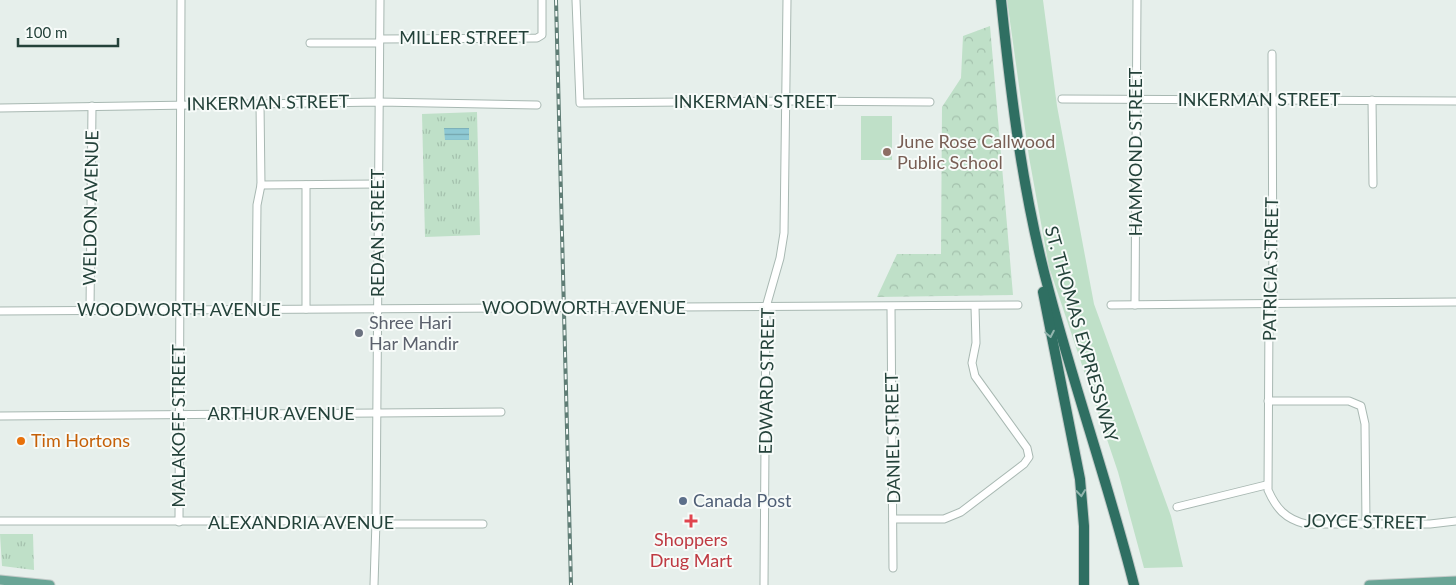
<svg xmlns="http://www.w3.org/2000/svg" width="1456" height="585" viewBox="0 0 1456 585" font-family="Lato,sans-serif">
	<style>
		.grass { fill: #bfe0c8 }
		.forest { fill: url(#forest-crowns) }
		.park { fill: url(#park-tufts) }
		.water { fill: url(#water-rules) }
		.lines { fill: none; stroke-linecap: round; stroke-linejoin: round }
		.minor-casing { stroke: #a8b8b2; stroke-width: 9 }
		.major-casing { stroke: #c2cac8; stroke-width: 11 }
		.highway-casing { stroke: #c2cac8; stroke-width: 12 }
		.minor { stroke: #fff; stroke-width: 7 }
		.major { stroke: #6aa596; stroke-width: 9 }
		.highway { stroke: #2f6f62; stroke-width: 10 }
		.rail-casing { stroke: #5f7d75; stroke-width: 4 }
		.rail { stroke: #f7fbf9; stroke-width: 2; stroke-dasharray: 5.5; stroke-linecap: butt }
		.oneway { stroke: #93b5ae }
		.education-dot { fill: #8d6e63; stroke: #f7fbf9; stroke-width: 2 }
		.worship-dot { fill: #6b7280; stroke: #f7fbf9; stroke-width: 2 }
		.food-dot { fill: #e8710a; stroke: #f7fbf9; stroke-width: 2 }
		.service-dot { fill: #5c6f8a; stroke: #f7fbf9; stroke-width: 2 }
		.health-dot { fill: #e0444e; stroke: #f7fbf9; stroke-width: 2 }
		.labels { text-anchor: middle; stroke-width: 4; stroke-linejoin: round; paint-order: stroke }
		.street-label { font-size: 18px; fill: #24423a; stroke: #f7fbf9 }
		.education-label { font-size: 18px; fill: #785e54; stroke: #f7fbf9; text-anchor: start }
		.worship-label { font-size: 18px; fill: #5b616d; stroke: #f7fbf9; text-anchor: start }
		.food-label { font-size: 18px; fill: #c56008; stroke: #f7fbf9; text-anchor: start }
		.service-label { font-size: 18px; fill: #4e5e75; stroke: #f7fbf9; text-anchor: start }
		.health-label { font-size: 18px; fill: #be3a42; stroke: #f7fbf9 }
	</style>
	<defs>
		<pattern id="forest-crowns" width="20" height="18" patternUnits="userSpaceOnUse" patternTransform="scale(1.25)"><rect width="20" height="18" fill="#bfe0c8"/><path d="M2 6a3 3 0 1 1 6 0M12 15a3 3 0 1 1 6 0" fill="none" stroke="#a4c1ad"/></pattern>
		<pattern id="park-tufts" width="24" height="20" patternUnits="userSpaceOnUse" patternTransform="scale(1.25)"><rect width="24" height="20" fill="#bfe0c8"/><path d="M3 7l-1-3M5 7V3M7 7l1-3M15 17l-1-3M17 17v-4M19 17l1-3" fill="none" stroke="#a4c1ad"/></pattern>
		<pattern id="water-rules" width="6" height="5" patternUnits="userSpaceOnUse" patternTransform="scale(1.25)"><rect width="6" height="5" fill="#8ec9d4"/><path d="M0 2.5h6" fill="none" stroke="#74a5ad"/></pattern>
	</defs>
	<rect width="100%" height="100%" fill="#e6efeb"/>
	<g class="grass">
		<path d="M1007,0H1043L1057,106L1094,304L1171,516L1183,567L1144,568L1118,472L1049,267L1029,157Z"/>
		<rect x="861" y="116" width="31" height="44"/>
	</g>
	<path class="forest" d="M990,26L1013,295L877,297L897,254H941L942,107L961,78L963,36Z"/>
	<g class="park">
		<path d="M477,112L480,235L425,237L422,114Z"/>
		<path d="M0,534H33L34,570L2,566Z"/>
	</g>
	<path class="water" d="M444,128H469V140H445Z"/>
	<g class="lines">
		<g class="minor-casing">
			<g id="minor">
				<path d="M576,0L580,103L786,101L930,102"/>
				<path d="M380,39L537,38L542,35V0"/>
				<path d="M310,43H379"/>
				<path d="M1272,54L1273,304L1269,316L1268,490C1276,508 1285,519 1306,524H1430L1456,521"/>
				<path d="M1062,99L1456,101"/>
				<path d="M1372,100L1373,184"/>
				<path d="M0,108L379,102L537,105"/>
				<path d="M261,185L378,184"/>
				<path d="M1111,305L1456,302"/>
				<path d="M1135,305L1137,0"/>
				<path d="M891,307L893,568"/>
				<path d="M256,309L257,205L261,185L260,104"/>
				<path d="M306,309V185"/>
				<path d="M0,311L1018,305"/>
				<path d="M90,311L92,106"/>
				<path d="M1268,401H1349L1361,406L1365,424L1366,524"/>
				<path d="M0,416L501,412"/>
				<path d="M1177,507L1266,485"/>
				<path d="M893,519H944L961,512L1024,464L1029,457L1027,448L975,376L972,363L976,343L975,307"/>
				<path d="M0,521H376L388,524H483"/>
				<path d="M179,522L181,0"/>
				<path d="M374,585L376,521L380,0"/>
				<path d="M764,585L766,307L780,258L784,233L787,0"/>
			</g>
		</g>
		<g class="major-casing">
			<g id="major">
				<path d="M0,580L50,585"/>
				<path d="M1369,585L1456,581"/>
			</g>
		</g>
		<g class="highway-casing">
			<g id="highway">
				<path d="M1001,0C1011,97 1023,196 1049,291C1075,390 1109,486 1134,585"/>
				<path d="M1043,292L1080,479L1084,526V585"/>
			</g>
		</g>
		<use href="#minor" class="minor"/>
		<use href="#major" class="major"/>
		<use href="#highway" class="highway"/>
		<g class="rail-casing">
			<path id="rail" d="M556,0L571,585"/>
		</g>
		<use href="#rail" class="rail"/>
	</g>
	<defs><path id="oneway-chevron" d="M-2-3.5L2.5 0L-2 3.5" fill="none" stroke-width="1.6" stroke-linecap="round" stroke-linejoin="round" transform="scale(1.25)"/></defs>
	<g class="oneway">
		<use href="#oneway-chevron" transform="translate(1050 334) rotate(79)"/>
		<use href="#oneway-chevron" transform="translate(1081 493) rotate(84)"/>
	</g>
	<circle class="education-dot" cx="887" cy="152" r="5"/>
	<circle class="worship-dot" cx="359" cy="333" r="5"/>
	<circle class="food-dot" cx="21" cy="441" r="5"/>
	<circle class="service-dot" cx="683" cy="501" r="5"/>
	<path class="health-dot" d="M688.5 513.5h5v5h5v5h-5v5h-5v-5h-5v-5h5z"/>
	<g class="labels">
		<g class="street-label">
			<text x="464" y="44">MILLER STREET</text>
			<text x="1259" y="106">INKERMAN STREET</text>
			<text x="755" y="108">INKERMAN STREET</text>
			<text transform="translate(268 103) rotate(-1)" y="6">INKERMAN STREET</text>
			<text transform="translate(1136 152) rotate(-90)" y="6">HAMMOND STREET</text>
			<text transform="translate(91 208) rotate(-89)" y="6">WELDON AVENUE</text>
			<text transform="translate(378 233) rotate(-90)" y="6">REDAN STREET</text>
			<text transform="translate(1271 269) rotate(-89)" y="6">PATRICIA STREET</text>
			<text x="584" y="314">WOODWORTH AVENUE</text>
			<text x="179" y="316">WOODWORTH AVENUE</text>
			<text transform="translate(1081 334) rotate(74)" y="6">ST. THOMAS EXPRESSWAY</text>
			<text transform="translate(767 381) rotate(-89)" y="6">EDWARD STREET</text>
			<text x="281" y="420">ARTHUR AVENUE</text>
			<text transform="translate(179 426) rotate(-90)" y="6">MALAKOFF STREET</text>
			<text transform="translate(893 438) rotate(-91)" y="6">DANIEL STREET</text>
			<text transform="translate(1365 522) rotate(1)" y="6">JOYCE STREET</text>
			<text x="301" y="529">ALEXANDRIA AVENUE</text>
		</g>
		<g class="education-label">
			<text x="897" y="148">June Rose Callwood<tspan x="897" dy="21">Public School</tspan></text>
		</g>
		<g class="worship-label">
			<text x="369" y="329">Shree Hari<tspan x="369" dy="21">Har Mandir</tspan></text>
		</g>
		<g class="food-label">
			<text x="31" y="447">Tim Hortons</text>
		</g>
		<g class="service-label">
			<text x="693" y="507">Canada Post</text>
		</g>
		<g class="health-label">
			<text x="691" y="546">Shoppers<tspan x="691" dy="21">Drug Mart</tspan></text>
		</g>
	</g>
	<path d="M18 38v8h100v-8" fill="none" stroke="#24423a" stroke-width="2.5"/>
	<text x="25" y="38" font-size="15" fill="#24423a" stroke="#f7fbf9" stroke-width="4" paint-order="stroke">100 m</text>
</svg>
